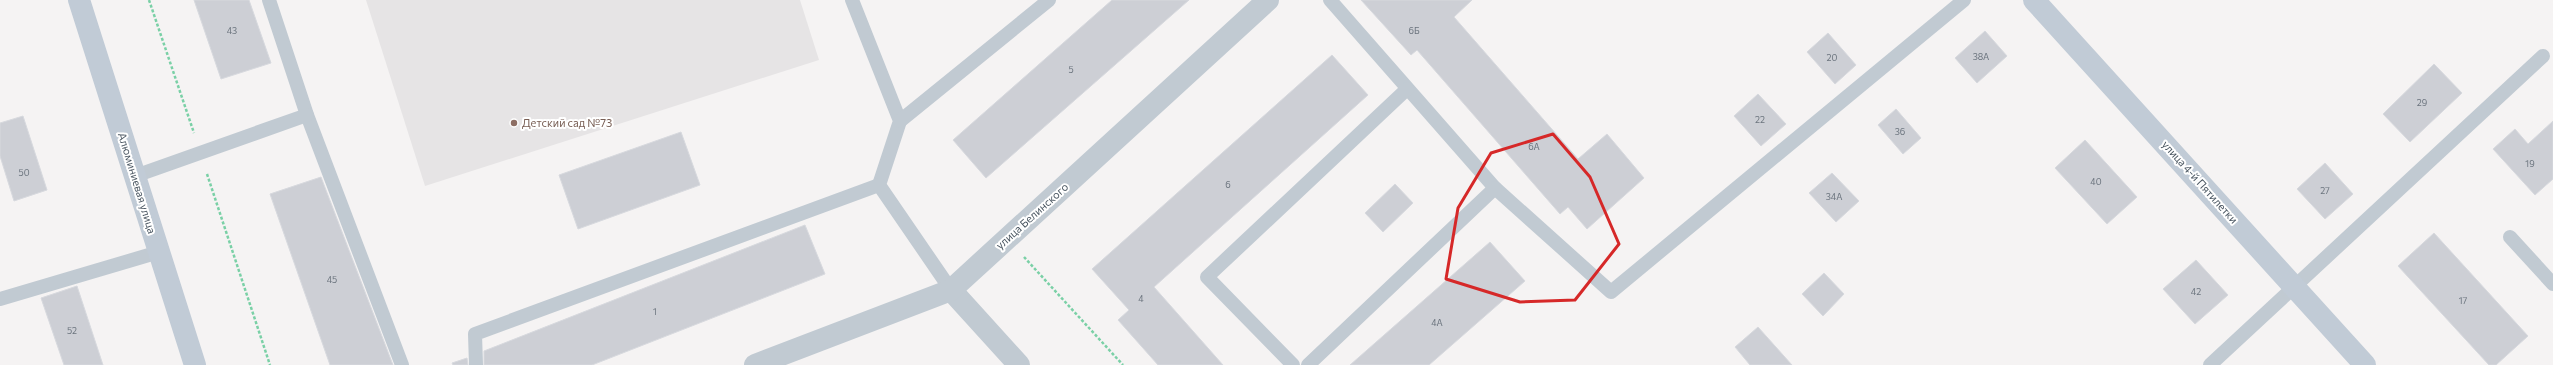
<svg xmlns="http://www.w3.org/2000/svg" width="2553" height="365" viewBox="0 0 2553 365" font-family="Commissioner,sans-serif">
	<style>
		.education { fill: #e6e4e5 }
		.building { fill: #cdcfd5; stroke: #d7d9de }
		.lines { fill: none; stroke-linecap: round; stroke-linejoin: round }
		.path { stroke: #7ad0a6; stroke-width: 2.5; stroke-dasharray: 3 2; stroke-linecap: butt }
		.lane { stroke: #c1cad2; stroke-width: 14 }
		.street { stroke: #c1cad2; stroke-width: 22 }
		.secondary { stroke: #c1cbd6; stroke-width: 22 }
		.marked { fill: none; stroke: #d62828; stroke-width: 3; stroke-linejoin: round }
		.education-dot { fill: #8d6e63; stroke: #fff; stroke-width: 1.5 }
		.labels { text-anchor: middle; stroke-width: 4; stroke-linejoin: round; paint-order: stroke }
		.number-label { font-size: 9px; fill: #6b747e }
		.education-label { font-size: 11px; fill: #785e54; stroke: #fff; text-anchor: start }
		.street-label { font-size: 11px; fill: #4a5661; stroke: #fff }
	</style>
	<rect width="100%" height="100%" fill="#f5f3f3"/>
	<path class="education" d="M366,0H800L819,60L425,186Z"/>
	<g class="building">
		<path d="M194,0H249L271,63L221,79Z"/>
		<path d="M1112,0H1189L986,178L953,140Z"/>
		<path d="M1361,0H1472L1454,17L1578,159L1607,134L1644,178L1587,229L1568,207L1560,214L1417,50L1411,55Z"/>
		<path d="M1985,31L2007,56L1977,83L1955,58Z"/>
		<path d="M1828,33L1856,65L1835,84L1807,52Z"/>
		<path d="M1332,55L1368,95L1154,287L1223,365H1158L1118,320L1129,310L1092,269Z"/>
		<path d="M2434,64L2462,93L2410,142L2383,114Z"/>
		<path d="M1758,94L1786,124L1761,146L1734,116Z"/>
		<path d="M1896,109L1921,138L1903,154L1878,125Z"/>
		<path d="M23,116L47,190L14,201L0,156V123Z"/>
		<path d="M2553,121V179L2535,195L2493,149L2515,129L2528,144Z"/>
		<path d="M681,132L700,185L578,229L559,175Z"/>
		<path d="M2085,140L2137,197L2107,224L2055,168Z"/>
		<path d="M2325,163L2353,194L2325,219L2297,189Z"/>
		<path d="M1832,173L1859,201L1836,222L1809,193Z"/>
		<path d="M321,177L393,365H330L270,194Z"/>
		<path d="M1395,184L1413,203L1383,232L1365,213Z"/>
		<path d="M805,225L825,274L592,365H484V351Z"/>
		<path d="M2434,233L2528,336L2496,365H2489L2398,266Z"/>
		<path d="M1490,242L1525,281L1429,365H1350Z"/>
		<path d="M2196,260L2228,295L2195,324L2163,289Z"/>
		<path d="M1824,273L1844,294L1823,316L1802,294Z"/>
		<path d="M77,286L103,365H64L41,298Z"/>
		<path d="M1758,327L1792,365H1750L1735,347Z"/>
		<path d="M467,358L468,365H453L452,363Z"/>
	</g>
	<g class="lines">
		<g class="path">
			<path d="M149,0L194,133"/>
			<path d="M207,174L270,365"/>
			<path d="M1024,257L1123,365"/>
		</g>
		<g class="lane">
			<path d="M269,0L307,115L402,365"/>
			<path d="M852,0L900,121L879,185L951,290"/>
			<path d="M1330,0L1495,188L1611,292L1964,0"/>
			<path d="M900,121L1049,0"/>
			<path d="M135,176L307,115"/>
			<path d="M2510,237L2553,284"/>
			<path d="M0,299L159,252"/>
			<path d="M476,365L475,334L879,185"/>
			<path d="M1293,365L1207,277L1407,89"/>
			<path d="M1308,365L1495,188"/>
			<path d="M2210,365L2543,56"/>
		</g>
		<g class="street">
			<path d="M951,290L1019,365"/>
			<path d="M755,365L951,290L1268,0"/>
		</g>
		<g class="secondary">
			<path d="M79,0L195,365"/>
			<path d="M2034,0L2365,365"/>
		</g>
	</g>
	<path class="marked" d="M1553,134L1590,177L1619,244L1575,300L1520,302L1446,279L1458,208L1491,153Z"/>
	<circle class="education-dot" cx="514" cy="123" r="4"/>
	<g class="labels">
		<g class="number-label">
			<text x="232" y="34">43</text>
			<text x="1414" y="34">6Б</text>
			<text x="1981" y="60">38А</text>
			<text x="1832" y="61">20</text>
			<text x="1071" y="73">5</text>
			<text x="2422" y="106">29</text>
			<text x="1760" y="123">22</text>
			<text x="1900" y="135">36</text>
			<text x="1534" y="150">6А</text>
			<text x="2530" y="167">19</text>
			<text x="24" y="176">50</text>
			<text x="2096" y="185">40</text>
			<text x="1228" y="188">6</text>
			<text x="2325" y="194">27</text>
			<text x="1834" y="200">34А</text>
			<text x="332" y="283">45</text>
			<text x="2196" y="295">42</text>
			<text x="1141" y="302">4</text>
			<text x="2463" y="304">17</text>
			<text x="655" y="315">1</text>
			<text x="1437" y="326">4А</text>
			<text x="72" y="334">52</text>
		</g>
		<g class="education-label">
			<text x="522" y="127">Детский сад №73</text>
		</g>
		<g class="street-label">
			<text transform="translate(2200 182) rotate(48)" y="4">улица 4-й Пятилетки</text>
			<text transform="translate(137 183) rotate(73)" y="4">Алюминиевая улица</text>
			<text transform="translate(1032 216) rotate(-42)" y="4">улица Белинского</text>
		</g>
	</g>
</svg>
